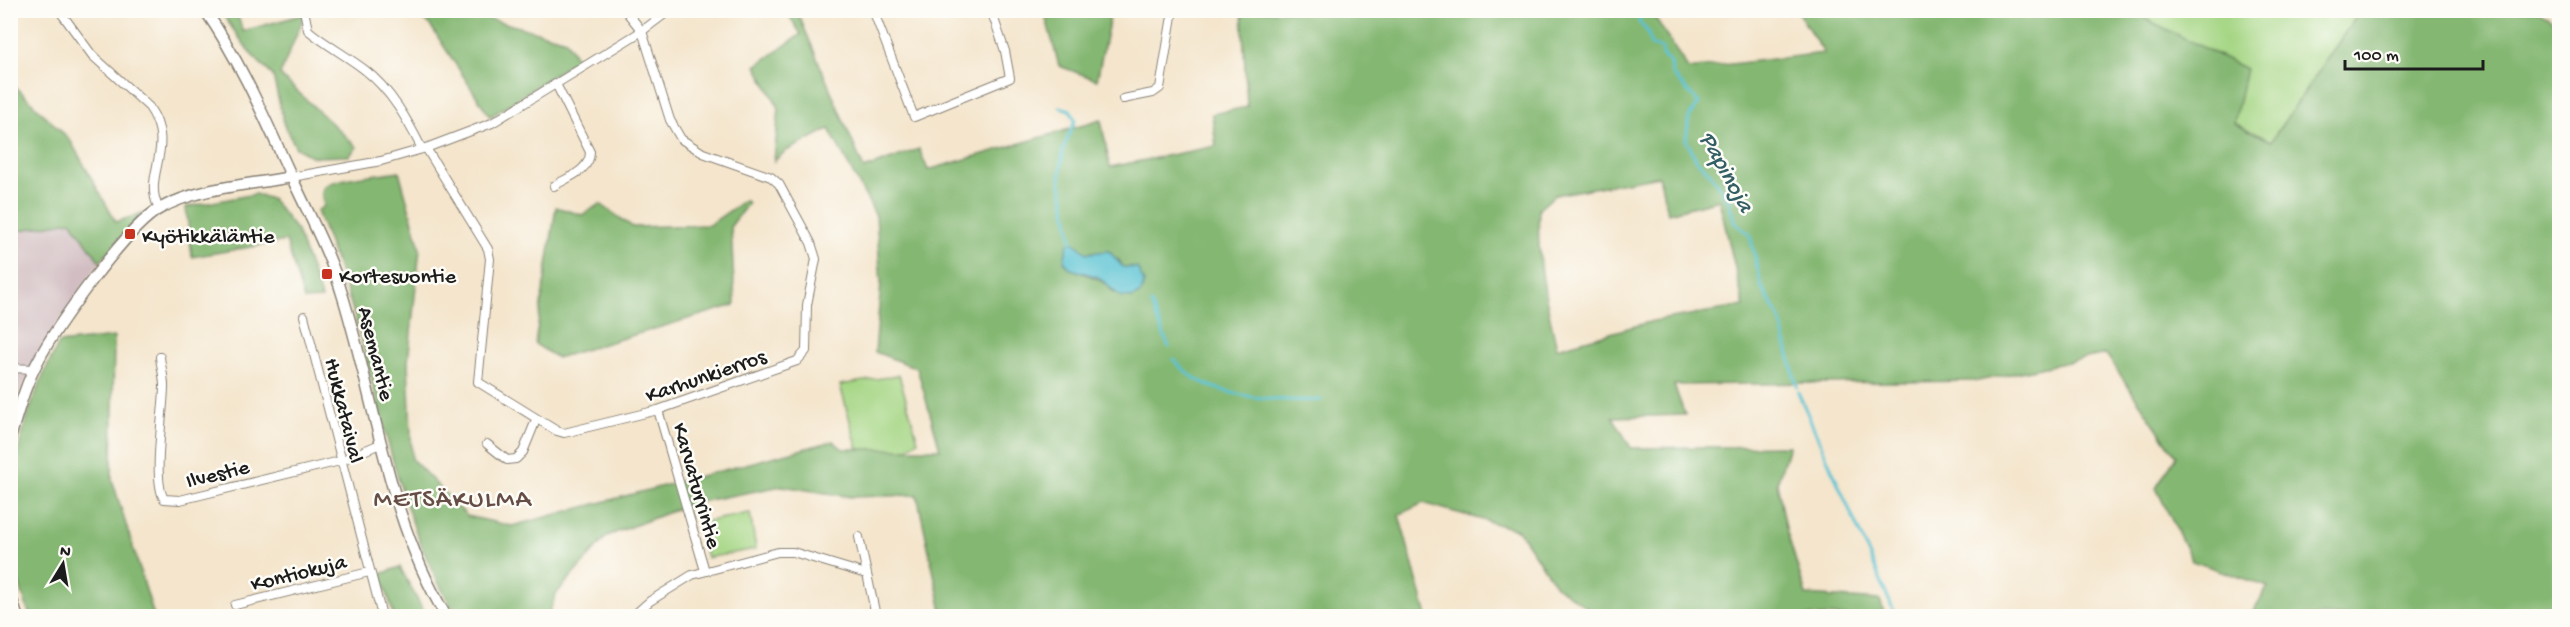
<svg xmlns="http://www.w3.org/2000/svg" width="2570" height="627" viewBox="0 0 2570 627" font-family="'Gochi Hand',sans-serif">
	<style>
		.industrial { fill: #d2bec2 }
		.green { fill: #a5d684; stroke: #607950; stroke-width: 1.5 }
		.forest { fill: #84b772; stroke: #506a47; stroke-width: 1.5; fill-rule: evenodd }
		.water { fill: #58c2d3; stroke: #3a6f78; stroke-width: 1.5 }
		.lines { fill: none; stroke-linecap: round; stroke-linejoin: round }
		.stream { stroke: #58c2d3; stroke-width: 3 }
		.street-casing { stroke: #888074; stroke-width: 10 }
		.secondary-casing { stroke: #888074; stroke-width: 13 }
		.street { stroke: #fff; stroke-width: 8 }
		.secondary { stroke: #fff; stroke-width: 10 }
		.poi-dot { fill: #c8321e; stroke: #fdfcf7; stroke-width: 2 }
		.labels { text-anchor: middle; stroke-width: 5; stroke-linejoin: round; paint-order: stroke }
		.poi-label { font-size: 22px; fill: #1c1c1c; stroke: #fdfcf7; text-anchor: start }
		.street-label { font-size: 22px; fill: #1c1c1c; stroke: #fdfcf7 }
		.water-label { font-size: 24px; font-style: italic; fill: #345e65; stroke: #fdfcf7 }
		.quarter-label { font-size: 26px; letter-spacing: 1.5px; fill: #664e47; stroke: #fdfcf7 }
	</style>
	<rect width="100%" height="100%" fill="#fdfcf7"/>
	<filter id="ink" filterUnits="userSpaceOnUse"><feTurbulence type="fractalNoise" baseFrequency=".0167" numOctaves="2"/><feDisplacementMap in="SourceGraphic" scale="12" xChannelSelector="R" yChannelSelector="G"/><feConvolveMatrix kernelMatrix="1 2 1 2 8 2 1 2 1" color-interpolation-filters="sRGB"/></filter>
	<filter id="wash" filterUnits="userSpaceOnUse"><feTurbulence type="fractalNoise" baseFrequency=".008" numOctaves="4" result="noise"/><feDisplacementMap in="SourceGraphic" scale="24" xChannelSelector="R" yChannelSelector="G"/><feGaussianBlur stdDeviation="1.35" result="paint"/><feColorMatrix in="noise" values="0 0 0 0 0 0 0 0 0 0 0 0 0 0 0 0 0 1.4 0 .05"/><feComposite in="paint" operator="in"/></filter>
	<g filter="url(#wash)">
		<rect width="100%" height="100%" fill="#f4e5cc"/>
		<path class="industrial" d="M71,220L100,262L40,350L11,413V232Z"/>
		<g class="green">
			<path d="M2144,10L2360,11L2271,141L2234,123L2143,18Z"/>
			<path d="M899,375L918,441L903,451L860,457L840,385Z"/>
			<path d="M750,513L756,549L707,558L698,523Z"/>
		</g>
		<g class="forest">
			<path d="M220,11H236L243,31L305,14L280,75L357,147L349,156L313,157L296,148L284,124L273,76L251,54Z"/>
			<path d="M409,11H461L566,40L577,59L490,117L430,25Z"/>
			<path d="M786,11H797L864,169L919,149L928,170L1101,120L1110,167L1216,146L1212,114L1247,107L1242,11H1651L1688,69L1824,53L1797,11H2144V18L2246,69L2234,123L2271,141L2360,11H2539L2560,26L2559,616H2250L2268,587L2192,561L2156,488L2176,456L2106,354L1978,381L1674,385L1685,415L1613,417L1631,448L1789,446L1777,483L1787,532L1806,595L1880,600L1885,616H1599L1556,586L1518,530L1423,503L1399,515L1427,616H943L917,495L851,497L782,486L693,503L607,536L556,594L548,616H457C397,520 383,408 350,301C340,271 328,241 317,211L324,206C323,200 320,191 324,187C331,178 385,174 399,171L420,248L408,362L412,459L467,516L512,526L833,441L843,449H940L917,368L875,352L881,283L876,216L829,129L786,151L774,161L779,108L756,66L801,34ZM1659,176L1668,213L1719,200L1744,306L1653,321L1557,348C1546,302 1536,256 1539,209L1555,195ZM1077,245L1084,253L1094,252L1119,260L1123,267H1133L1114,293C1096,270 1083,279 1065,264Z"/>
			<path d="M1044,11V10L1159,11L1158,14L1111,12L1097,80L1059,66Z"/>
			<path d="M10,81L70,140L116,222L142,213L100,262L71,221L11,232Z"/>
			<path d="M255,194L272,199L297,231L322,299L304,300L286,241L192,257L186,207Z"/>
			<path d="M745,200L748,203L731,226L735,305L557,358L535,344L556,207L582,215L600,204L633,227L709,225Z"/>
			<path d="M114,337L112,479L154,616H30C22,592 12,567 10,541C6,473 27,402 59,343Z"/>
			<path d="M400,567L426,616H394L381,574Z"/>
		</g>
		<path class="water" d="M1068,243H1074L1087,253L1109,251L1123,267L1137,268L1144,282L1141,293L1132,298L1121,297L1098,277L1071,269L1064,261Z"/>
		<g class="lines">
			<g class="stream">
				<path d="M1621,10L1620,14L1640,12L1639,22L1648,32L1651,45L1662,48L1663,56L1671,63L1672,74L1699,103L1689,117L1686,140L1697,161L1710,173L1729,202L1735,223L1750,235L1762,288L1780,319L1797,387"/>
				<path d="M1060,107L1070,110L1075,120L1063,150L1060,178L1072,242"/>
				<path d="M1151,304L1169,347"/>
				<path d="M1173,359C1181,367 1188,375 1198,380C1231,399 1284,401 1321,400"/>
				<path d="M1798,392L1896,616"/>
			</g>
		</g>
	</g>
	<g filter="url(#ink)">
		<g class="lines">
			<g class="street-casing">
				<g id="street">
					<path d="M59,10L92,55L149,107C178,149 141,174 159,209"/>
					<path d="M304,10L308,30C326,45 347,56 365,70C391,90 408,121 422,149"/>
					<path d="M873,10L914,117L1010,78L1005,51L991,10"/>
					<path d="M1123,99L1153,93L1160,88L1173,10"/>
					<path d="M426,148L488,249L490,259L478,382L557,431L564,433L658,410L797,361L806,351L807,305L816,259L811,243L779,184L771,177L703,153L681,139L670,120L642,31L625,10"/>
					<path d="M292,177L381,161L426,148L492,123L642,31L670,10"/>
					<path d="M554,186C568,177 590,171 590,152L556,84"/>
					<path d="M304,316L382,616"/>
					<path d="M160,357C161,367 164,376 164,386C164,411 152,479 164,499L180,500L340,461L380,444"/>
					<path d="M10,368L34,369"/>
					<path d="M658,410L705,571"/>
					<path d="M487,444L507,460L516,459L523,452L536,420"/>
					<path d="M859,537L876,616"/>
					<path d="M235,605L369,572"/>
					<path d="M633,616L650,601L692,575L778,552H793L866,574"/>
				</g>
			</g>
			<g class="secondary-casing">
				<g id="secondary">
					<path d="M205,10C242,64 266,121 293,180C311,219 331,256 343,297C376,404 388,519 446,616"/>
					<path d="M10,438C18,412 25,385 38,361C56,326 127,227 159,209C198,187 249,185 292,177"/>
					<path d="M10,593L17,616"/>
				</g>
			</g>
			<use href="#street" class="street"/>
			<use href="#secondary" class="secondary"/>
		</g>
	</g>
	<g class="poi-dot">
		<rect x="124" y="228" width="12" height="12" rx="3"/>
		<rect x="321" y="268" width="12" height="12" rx="3"/>
	</g>
	<g class="labels">
		<g class="poi-label">
			<text x="142" y="242">Kyötikkäläntie</text>
			<text x="339" y="282">Kortesuontie</text>
		</g>
		<g class="street-label">
			<text transform="translate(378 353) rotate(76)" y="8">Asemantie</text>
			<text transform="translate(705 374) rotate(-19)" y="8">Karhunkierros</text>
			<text transform="translate(346 410) rotate(76)" y="8">Hukkataival</text>
			<text transform="translate(217 472) rotate(-14)" y="8">Ilvestie</text>
			<text transform="translate(699 485) rotate(74)" y="8">Karvaturrintie</text>
			<text transform="translate(298 571) rotate(-14)" y="8">Kontiokuja</text>
		</g>
		<g class="water-label">
			<text transform="translate(1728 171) rotate(61)" y="8">Papinoja</text>
		</g>
		<g class="quarter-label">
			<text x="453" y="506">METSÄKULMA</text>
		</g>
	</g>
	<rect width="2570" height="627" fill="none" stroke="#fdfcf7" stroke-width="36"/>
	<g transform="translate(63 564) rotate(11)" stroke="#fdfcf7" stroke-width="4.5" paint-order="stroke">
	<path d="M0-4.5L10 22L0 15L-10 22Z" fill="#1c1c1c"/>
	<text y="-9" font-size="16" font-weight="bold" text-anchor="middle" fill="#1c1c1c">N</text>
	</g>
	<path d="M2345 60v9h138v-9" fill="none" stroke="#1c1c1c" stroke-width="3"/>
	<text x="2354" y="60" font-size="18" fill="#1c1c1c" stroke="#fdfcf7" stroke-width="4.5" paint-order="stroke">100 m</text>
</svg>
